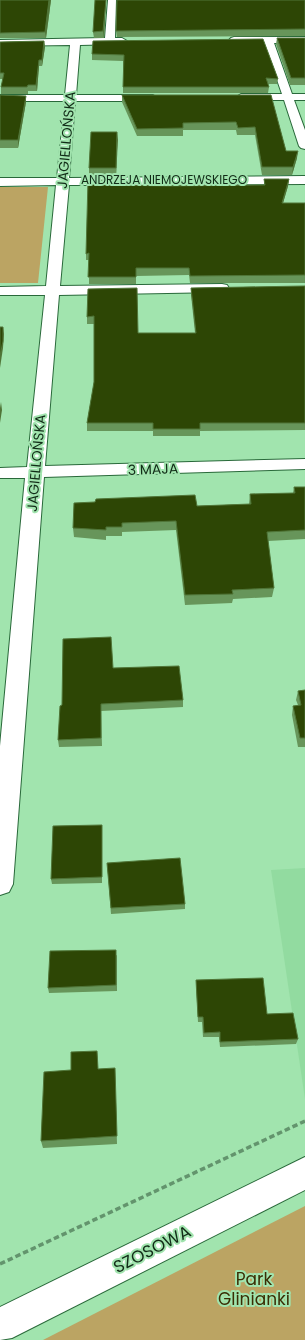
<svg xmlns="http://www.w3.org/2000/svg" width="305" height="1340" viewBox="0 0 305 1340" font-family="Poppins,sans-serif">
	<style>
		.built { fill: #92dba0 }
		.green { fill: #bba463 }
		.lines { fill: none; stroke-linecap: round; stroke-linejoin: round }
		.street-casing { stroke: #29693a; stroke-width: 2 }
		.secondary-casing { stroke: #29693a; stroke-width: 2 }
		.path { stroke: #63946d; stroke-width: 3.5; stroke-dasharray: 5.5 3; stroke-linecap: butt }
		.street { fill: #fff; fill-rule: evenodd }
		.secondary { fill: #fff; fill-rule: evenodd }
		.wall { fill: #67955a }
		.shaded-wall { fill: #507538 }
		.building { fill: #2d4605; stroke: #507538 }
		.labels { text-anchor: middle; stroke-width: 4; stroke-linejoin: round; paint-order: stroke }
		.far-street-label { font-size: 12px; fill: #112c17; stroke: #a1e4ae }
		.street-label { font-size: 14px; fill: #112c17; stroke: #a1e4ae }
		.near-street-label { font-size: 17px; fill: #112c17; stroke: #a1e4ae }
		.near-park-label { font-size: 17px; fill: #3a2d04; stroke: #a1e4ae }
	</style>
	<rect width="100%" height="100%" fill="#a1e4ae"/>
	<path class="built" d="M305,868V1099L271,870Z"/>
	<g class="green">
		<path d="M0,187H48L38,283H0Z"/>
		<path d="M305,1206V1340H43Z"/>
	</g>
	<g class="lines">
		<g class="street-casing">
			<g id="street">
				<path d="M108,0H116L115,38H122L127,41L122,44L80,45L76,95H153L158,98L153,101H75L69,178L305,176V184L69,185L60,286L222,284L227,285L229,288L227,291L222,292L59,295L45,466L305,459V469L44,477L13,884L9,892L0,895V746L25,478H0V468L27,467L45,295H0V287L46,286L56,185L0,186V178H57L65,101H0V95H65L70,45L0,46V40L105,38Z"/>
				<path d="M234,37H305V43H274L292,94H305V100H294L305,130V149L301,148L299,146L284,100H241L236,97L241,94H282L264,43L231,42L229,40L231,38Z"/>
			</g>
		</g>
		<g class="secondary-casing">
			<path id="secondary" d="M305,1157V1190L12,1338L0,1340V1307Z"/>
		</g>
		<path class="path" d="M0,1264L305,1121"/>
		<use href="#street" class="street"/>
		<use href="#secondary" class="secondary"/>
	</g>
	<g class="wall">
		<path d="M0,0H51L46,38H0Z"/>
		<path d="M106,0L104,38H94L93,32Z"/>
		<path d="M305,0V36L117,37L116,31Z"/>
		<path d="M277,38H305V85H290L276,44Z"/>
		<path d="M263,39L278,79L277,84H268L269,87L268,93H123V61L92,60V54Z"/>
		<path d="M44,41L45,47L42,66H39L37,91H28V94H1V87L3,79H0V42Z"/>
		<path d="M0,95L26,96V102L18,148H0Z"/>
		<path d="M122,95H271L286,151L297,158L292,175H262L255,135H237L236,130H183V136H137L122,102Z"/>
		<path d="M117,132L116,176H89V168Z"/>
		<path d="M264,179H289L288,186L283,203H305V283H190L189,275L136,276V284H89V260H86V254L115,185L167,186L264,185Z"/>
		<path d="M305,286V430L200,431V436H153V431H87V423L94,382V324H87V317L88,289L138,333H195L191,295V288Z"/>
		<path d="M294,487H305V539L268,541L274,588L272,597L233,599L232,603L185,605L176,530L122,532V536H106V540L74,537L73,528L197,506L249,504L250,494L293,493Z"/>
		<path d="M113,668L183,700V707L101,711L102,746L59,747L58,740L62,705Z"/>
		<path d="M305,690V747H298L292,715L293,706L298,705L296,700L298,691Z"/>
		<path d="M102,831V883L52,884L51,879Z"/>
		<path d="M107,863L185,904V909L111,914Z"/>
		<path d="M117,955V991L49,993L48,988Z"/>
		<path d="M196,980L267,1014L298,1039L296,1044L220,1047L219,1037H203L202,1022H198L196,985Z"/>
		<path d="M97,1051L98,1069L115,1076L117,1144L43,1148L41,1141L71,1070Z"/>
	</g>
	<g class="shaded-wall">
		<path d="M49,0H51L46,38L45,32Z"/>
		<path d="M106,0L104,38L103,31Z"/>
		<path d="M44,41L45,47L42,66V60Z"/>
		<path d="M39,60V66L37,91L36,85Z"/>
		<path d="M26,96V102L18,148V140Z"/>
		<path d="M117,132L118,140L116,176V168Z"/>
		<path d="M298,151L297,158L292,175L293,167Z"/>
		<path d="M289,179L288,186L281,210L282,203Z"/>
		<path d="M3,327L4,334L3,348L0,368V356Z"/>
		<path d="M1,402L2,410L0,423V408Z"/>
	</g>
	<g class="building">
		<path d="M0,0H49L45,32L0,33Z"/>
		<path d="M95,0H106L103,31L93,32Z"/>
		<path d="M117,0H305V29L116,31Z"/>
		<path d="M277,38H305V78H291Z"/>
		<path d="M263,39L278,79L266,78L269,87H123L124,55L92,54L93,41Z"/>
		<path d="M44,41L42,60H39L36,85H28L27,87H1L4,73H0V42Z"/>
		<path d="M0,95L26,96L18,140H0Z"/>
		<path d="M122,95H271L286,151H298L293,167H262L255,127L238,128L236,122L183,123V128L137,129Z"/>
		<path d="M91,132H117L116,168H89Z"/>
		<path d="M264,179H289L282,203H305V275L190,276L189,268H136V277H88L89,253L86,254L88,180H115V185L167,186L265,185Z"/>
		<path d="M305,286V423H200V429H153V423H87L94,382V316L87,317L88,289L137,288L138,333H196L191,288Z"/>
		<path d="M0,327H3V341L0,356Z"/>
		<path d="M294,487H305V530L267,532L274,588L232,590L233,594L185,595L176,521L122,523V527H106V530L73,528L74,503L95,502L96,499L195,495L197,506L251,504L250,494L295,493Z"/>
		<path d="M111,637L113,668L179,666L183,700L101,704V738L58,740L60,706L62,705L63,639Z"/>
		<path d="M305,690V738H300L293,706L301,705L298,691Z"/>
		<path d="M102,825V877L51,879L53,826Z"/>
		<path d="M180,858L185,904L111,908L107,863Z"/>
		<path d="M116,950V985L48,988L50,951Z"/>
		<path d="M263,978L267,1014L293,1013L298,1039L220,1042V1032L204,1033L203,1017H198L196,980Z"/>
		<path d="M97,1051L98,1069L115,1068L117,1136L41,1141L44,1072L71,1070V1052Z"/>
	</g>
	<g class="labels">
		<g class="far-street-label">
			<text x="164" y="184">ANDRZEJA NIEMOJEWSKIEGO</text>
		</g>
		<g class="street-label">
			<text transform="translate(66 140) rotate(-85)" y="5">JAGIELLOŃSKA</text>
			<text transform="translate(36 463) rotate(-85)" y="5">JAGIELLOŃSKA</text>
			<text transform="translate(153 469) rotate(-2)" y="5">3 MAJA</text>
		</g>
		<g class="near-street-label">
			<text transform="translate(152 1249) rotate(-27)" y="6">SZOSOWA</text>
		</g>
		<g class="near-park-label">
			<text x="254" y="1285">Park<tspan x="254" dy="20">Glinianki</tspan></text>
		</g>
	</g>
</svg>
